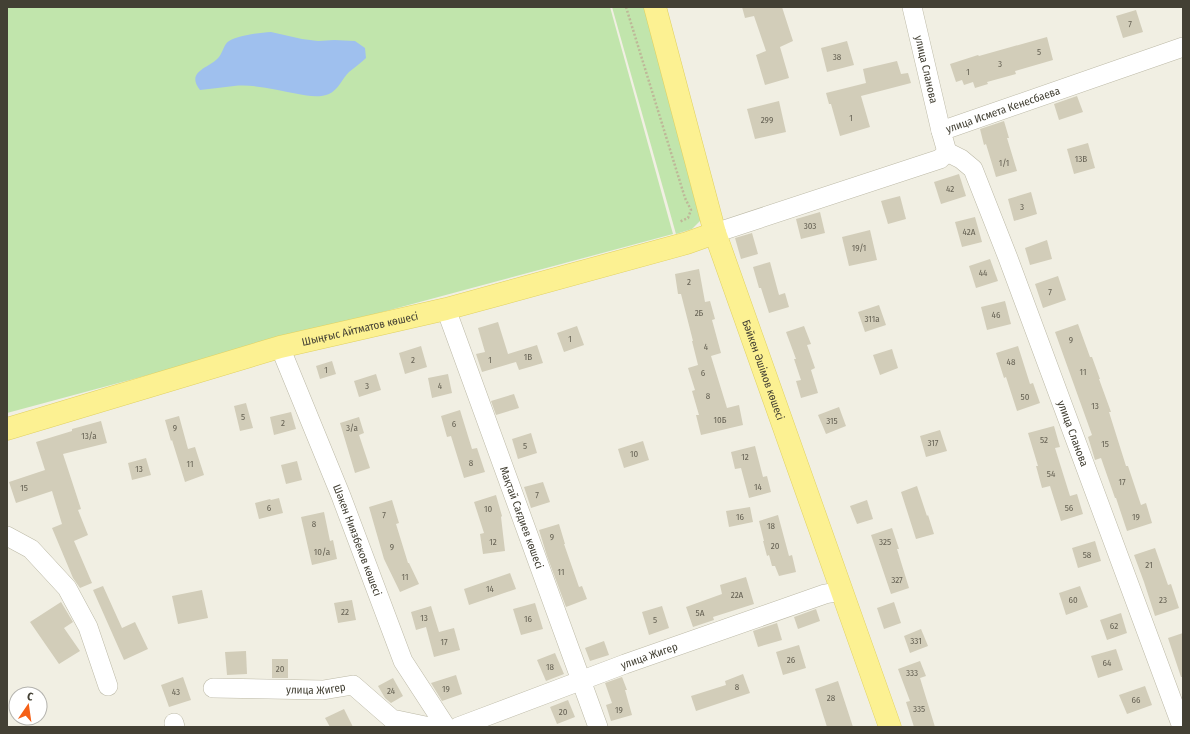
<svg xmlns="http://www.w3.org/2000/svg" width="1190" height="734" viewBox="0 0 1190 734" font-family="'Fira Sans Condensed',sans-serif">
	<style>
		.green { fill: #c1e5ac }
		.water { fill: #9fc0ee }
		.building { fill: #d2cdb9 }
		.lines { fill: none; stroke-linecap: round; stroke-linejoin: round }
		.minor-casing { stroke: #bcb9a6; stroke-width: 20 }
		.major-casing { stroke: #e0d162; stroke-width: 23 }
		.path { stroke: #beb798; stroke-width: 2.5; stroke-dasharray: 2 2; stroke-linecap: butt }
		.minor { stroke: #fff; stroke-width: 19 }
		.major { stroke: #fcf192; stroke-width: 22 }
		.labels { text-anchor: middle; stroke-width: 3; stroke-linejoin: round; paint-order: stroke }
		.number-label { font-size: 9px; fill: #676355 }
		.street-label { font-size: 11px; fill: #434034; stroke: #fff }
	</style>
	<rect width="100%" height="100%" fill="#f1efe3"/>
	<g class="green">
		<path d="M7,7H610L673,234L7,413Z"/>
		<path d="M612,7H644L698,201L701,220L692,229L676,234Z"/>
	</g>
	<path class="water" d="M271,32L302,39L318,41L334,40L355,41L365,48L366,58C361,63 355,67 349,72C342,79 338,90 329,94C320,98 307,96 298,94C278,90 255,84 234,86C223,87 212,89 200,90C185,71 210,68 219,57C223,52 224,44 229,41C240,35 258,33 271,32Z"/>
	<g class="building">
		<path d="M742,7H774V8L782,7L793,41L780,47L789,78L765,85L756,55L766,51L754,16L745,18Z"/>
		<path d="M1136,10L1143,32L1123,38L1116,16Z"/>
		<path d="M1047,37L1053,60L1015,71L1016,74L987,82L988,84L975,88L973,82L964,85L962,80L956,82L950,64L978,55L979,56Z"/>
		<path d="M847,41L854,65L827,72L821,48Z"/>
		<path d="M897,61L901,74L908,73L911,83L861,96L870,127L840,136L831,104H829L826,93L866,83L863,69Z"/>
		<path d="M1077,96L1083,112L1059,120L1054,104Z"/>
		<path d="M779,101L786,132L755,139L747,109Z"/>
		<path d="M1004,121L1009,138H1007L1017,171L996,177L986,144L984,145L980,129Z"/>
		<path d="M1088,143L1095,168L1074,174L1067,149Z"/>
		<path d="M959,174L966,196L941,204L934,182Z"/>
		<path d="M1031,192L1037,214L1014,221L1008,199Z"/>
		<path d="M900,196L906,219L888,224L881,201Z"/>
		<path d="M820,212L825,233L801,239L796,219Z"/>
		<path d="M975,217L982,242L962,247L955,222Z"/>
		<path d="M870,230L877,260L849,266L842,237Z"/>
		<path d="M752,233L758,254L741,259L735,238Z"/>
		<path d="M1047,240L1052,259L1030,265L1025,248Z"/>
		<path d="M990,259L998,281L976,288L969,266Z"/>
		<path d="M770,262L779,295L785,293L789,307L769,313L761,288H759L753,267Z"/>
		<path d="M699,269L705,302L710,301L715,319L712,320L721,353L711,356L727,408L739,405L743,425L701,435L696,415H699L692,391L695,390L688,368L698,365L692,341H693L681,294H678L675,274Z"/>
		<path d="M1058,276L1066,300L1043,308L1035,284Z"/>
		<path d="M1005,301L1011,324L987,330L981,307Z"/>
		<path d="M879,305L886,325L865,332L858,312Z"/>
		<path d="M498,322L508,354L537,345L543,363L519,370L516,362L482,372L476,354L485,352L478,328Z"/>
		<path d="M1078,324L1090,357H1092L1100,379H1099L1111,412H1109L1126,466H1128L1141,505L1146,503L1152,523L1127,531L1116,498H1115L1101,458L1095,460L1088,437L1092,435L1055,332Z"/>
		<path d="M577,326L584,345L564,352L557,333Z"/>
		<path d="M804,326L811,344L807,345L815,368L811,370L818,393L801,398L796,381L801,380L794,359H796L786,332Z"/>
		<path d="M421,346L427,367L405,374L399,353Z"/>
		<path d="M1018,346L1030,384L1033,383L1040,403L1017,411L1006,377L1004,378L996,353Z"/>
		<path d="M892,349L898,368L880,375L873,355Z"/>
		<path d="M332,361L336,374L320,379L316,366Z"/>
		<path d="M376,374L381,390L359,397L354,381Z"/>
		<path d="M448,374L452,393L432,398L428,378Z"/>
		<path d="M514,394L519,408L496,415L491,401Z"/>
		<path d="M246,403L253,428L240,431L234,406Z"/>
		<path d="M839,407L846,426L826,434L818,415Z"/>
		<path d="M460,410L472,449L477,448L485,472L464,478L451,436L447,437L441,416Z"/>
		<path d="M291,412L296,429L274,435L270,417Z"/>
		<path d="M179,416L188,449L195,447L204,475L185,482L172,440L171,441L165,420Z"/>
		<path d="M359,417L364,433L359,435L370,468L355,473L340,423Z"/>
		<path d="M101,421L107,443L63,454L81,509L78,510L88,535L74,541L92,583L80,588L73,578L52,528L62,524L52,491L16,503L9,482L45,470L36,442L72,431V429Z"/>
		<path d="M1054,426L1060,447L1055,448L1070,496L1077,494L1083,514L1061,521L1050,486L1042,488L1036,466H1038L1028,433Z"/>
		<path d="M940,430L947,451L926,457L920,436Z"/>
		<path d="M531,433L537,453L518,459L512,439Z"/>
		<path d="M643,441L649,460L624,468L618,449Z"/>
		<path d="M755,446L763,477L767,476L771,492L749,498L741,468L735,469L731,452Z"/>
		<path d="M146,458L151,475L132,480L128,463Z"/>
		<path d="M297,461L302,480L286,484L281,465Z"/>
		<path d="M543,482L550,502L531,508L524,487Z"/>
		<path d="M917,486L927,516L928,515L934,534L916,539L901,492Z"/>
		<path d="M496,495L502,516L501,517L505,551L483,554L480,534L484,533L474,502Z"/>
		<path d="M279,498L283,513L259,519L255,503L270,499L271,500Z"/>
		<path d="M392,500L399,523L396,524L408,563H409L419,584L400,592L384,559L369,507Z"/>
		<path d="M867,500L873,519L857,524L850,506Z"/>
		<path d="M750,507L753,522L729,527L726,511Z"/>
		<path d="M324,512L330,541L333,540L337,559L312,565L301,517Z"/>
		<path d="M778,515L789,556L792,555L796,572L779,576L775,566H772L769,555L767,556L763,541H764L759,521Z"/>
		<path d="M559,524L565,544H564L579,587L582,586L587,599L566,607L547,556L539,530Z"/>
		<path d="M892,528L899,549H897L909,588L891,594L871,535Z"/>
		<path d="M1095,541L1101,561L1078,568L1072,548Z"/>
		<path d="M1155,548L1168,585L1171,584L1179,608L1155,616L1144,582L1134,555Z"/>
		<path d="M510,573L516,589L469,605L464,589Z"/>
		<path d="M746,577L754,604L713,617L714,620L693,627L686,607L722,594L720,585Z"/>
		<path d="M103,586L122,628L135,622L148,649L124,660L93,590Z"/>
		<path d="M1080,586L1088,607L1066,615L1059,593Z"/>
		<path d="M202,590L208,618L178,624L172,596Z"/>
		<path d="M352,600L356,620L338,623L334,603Z"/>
		<path d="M61,602L73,622L64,628L80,651L59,664L30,622Z"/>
		<path d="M894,602L901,623L884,629L877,608Z"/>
		<path d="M535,603L543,629L521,635L513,609Z"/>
		<path d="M431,606L439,632L454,628L460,650L434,657L426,627L416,630L411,612Z"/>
		<path d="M662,606L669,628L649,635L642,612Z"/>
		<path d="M816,609L820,621L798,629L794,617Z"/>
		<path d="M1121,613L1127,633L1107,640L1100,620Z"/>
		<path d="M777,623L782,640L758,647L753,631Z"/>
		<path d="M921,629L928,646L910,653L904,636Z"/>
		<path d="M1183,633V677H1181L1168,638Z"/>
		<path d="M604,641L609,655L590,661L585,648Z"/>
		<path d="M799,645L806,668L783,675L776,652Z"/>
		<path d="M1116,649L1123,670L1098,678L1091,656Z"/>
		<path d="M246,651L247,674L227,675L225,652Z"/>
		<path d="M555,653L564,674L546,681L537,660Z"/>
		<rect x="272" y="659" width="16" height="19"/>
		<path d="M920,661L926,676L920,678L935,727H914L906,702L910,701L898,669Z"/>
		<path d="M743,674L750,693L696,711L691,696L726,685L725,681Z"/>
		<path d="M456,675L462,694L442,701L431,683Z"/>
		<path d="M183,677L191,700L169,707L161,685Z"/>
		<path d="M622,677L627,690H625L632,715L611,721L606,705L612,703L605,683Z"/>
		<path d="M393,678L403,696L391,703L385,698L378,686Z"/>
		<path d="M838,681L853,727H827L815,689Z"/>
		<path d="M1145,686L1152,705L1127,714L1119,695Z"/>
		<path d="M568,700L575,717L557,724L550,707Z"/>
		<path d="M344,709L353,727H330L325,718Z"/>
	</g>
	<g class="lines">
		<g class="minor-casing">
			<g id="minor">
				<path id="s1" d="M912,7L941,131"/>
				<path id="s2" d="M947,152L961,159L973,169L1008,258L1182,727"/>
				<path id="s3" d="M715,233L940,159L947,152L941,131L1183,47"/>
				<path id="s4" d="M446,309L598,727"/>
				<path id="s5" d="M280,347L341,496L403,661L446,727"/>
				<path d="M7,536L31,549L67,588L88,627L108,686"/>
				<path id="s6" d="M213,688L323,690L353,685L392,719L430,727"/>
				<path d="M174,723L175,727"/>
				<path id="s7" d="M458,727L625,664L825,594L842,591"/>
			</g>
		</g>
		<g class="major-casing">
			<g id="major">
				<path id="s8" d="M655,7L715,233L890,727"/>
				<path id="s9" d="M7,429L280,347L446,309L687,243L715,233"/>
			</g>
		</g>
		<path class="path" d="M626,7L685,198L691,210L688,218L679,222"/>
		<use href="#minor" class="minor"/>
		<use href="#major" class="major"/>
	</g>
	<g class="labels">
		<g class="number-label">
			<text x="1130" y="27">7</text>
			<text x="1039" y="55">5</text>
			<text x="837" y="60">38</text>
			<text x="1000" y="67">3</text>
			<text x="968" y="75">1</text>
			<text x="851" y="121">1</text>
			<text x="767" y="123">299</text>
			<text x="1081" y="162">13В</text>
			<text x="1004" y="166">1/1</text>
			<text x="950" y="192">42</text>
			<text x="1022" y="210">3</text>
			<text x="810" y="229">303</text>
			<text x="969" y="235">42А</text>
			<text x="859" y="251">19/1</text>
			<text x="983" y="276">44</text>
			<text x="689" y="285">2</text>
			<text x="1050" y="295">7</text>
			<text x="699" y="316">2Б</text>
			<text x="996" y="318">46</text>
			<text x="872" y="322">311а</text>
			<text x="570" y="342">1</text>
			<text x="1071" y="343">9</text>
			<text x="706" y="350">4</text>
			<text x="528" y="360">1В</text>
			<text x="413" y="363">2</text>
			<text x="490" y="363">1</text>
			<text x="1011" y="365">48</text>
			<text x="326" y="373">1</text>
			<text x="1083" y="375">11</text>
			<text x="703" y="376">6</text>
			<text x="367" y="389">3</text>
			<text x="440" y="389">4</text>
			<text x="708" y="399">8</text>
			<text x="1025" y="400">50</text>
			<text x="1095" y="409">13</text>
			<text x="243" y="420">5</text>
			<text x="720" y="423">10Б</text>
			<text x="832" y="424">315</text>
			<text x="283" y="426">2</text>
			<text x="454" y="427">6</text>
			<text x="175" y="431">9</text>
			<text x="352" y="431">3/а</text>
			<text x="89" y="439">13/а</text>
			<text x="1044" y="443">52</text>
			<text x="933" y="446">317</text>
			<text x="1105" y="447">15</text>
			<text x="525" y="449">5</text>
			<text x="634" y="457">10</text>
			<text x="745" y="460">12</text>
			<text x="471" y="466">8</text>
			<text x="190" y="467">11</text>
			<text x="139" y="472">13</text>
			<text x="1051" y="477">54</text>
			<text x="1122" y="485">17</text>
			<text x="758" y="490">14</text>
			<text x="24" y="491">15</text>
			<text x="537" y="498">7</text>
			<text x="269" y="511">6</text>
			<text x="1069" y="511">56</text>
			<text x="488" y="512">10</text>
			<text x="384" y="518">7</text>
			<text x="740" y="520">16</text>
			<text x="1136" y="520">19</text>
			<text x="314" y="527">8</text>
			<text x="771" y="529">18</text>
			<text x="552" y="540">9</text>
			<text x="493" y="545">12</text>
			<text x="885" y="545">325</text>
			<text x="775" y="549">20</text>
			<text x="392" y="550">9</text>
			<text x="322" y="555">10/а</text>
			<text x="1087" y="558">58</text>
			<text x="1149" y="568">21</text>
			<text x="561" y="575">11</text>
			<text x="405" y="580">11</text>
			<text x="897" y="583">327</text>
			<text x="490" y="592">14</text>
			<text x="737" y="598">22А</text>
			<text x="1073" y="603">60</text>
			<text x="1163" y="603">23</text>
			<text x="345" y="615">22</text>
			<text x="700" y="616">5А</text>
			<text x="424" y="621">13</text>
			<text x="528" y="622">16</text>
			<text x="655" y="623">5</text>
			<text x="1114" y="629">62</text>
			<text x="916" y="644">331</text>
			<text x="444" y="645">17</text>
			<text x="791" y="663">26</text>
			<text x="1107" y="666">64</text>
			<text x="550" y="670">18</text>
			<text x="280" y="672">20</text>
			<text x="912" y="676">333</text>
			<text x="737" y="690">8</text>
			<text x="446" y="692">19</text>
			<text x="391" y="694">24</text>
			<text x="176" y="695">43</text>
			<text x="831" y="701">28</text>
			<text x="1136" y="703">66</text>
			<text x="919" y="712">335</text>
			<text x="619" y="713">19</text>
			<text x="563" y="715">20</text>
		</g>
		<g class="street-label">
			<text dy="4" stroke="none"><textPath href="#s1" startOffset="64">улица Сланова</textPath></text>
			<text dy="4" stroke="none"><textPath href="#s3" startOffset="334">улица Исмета Кенесбаева</textPath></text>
			<text dy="4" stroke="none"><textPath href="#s9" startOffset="367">Шыңғыс Айтматов көшесі</textPath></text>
			<text dy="4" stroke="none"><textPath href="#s8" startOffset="379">Бәйкен Әшімов көшесі</textPath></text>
			<text dy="4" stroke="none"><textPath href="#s2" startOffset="314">улица Сланова</textPath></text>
			<text dy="4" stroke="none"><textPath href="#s4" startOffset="222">Мақтай Сағдиев көшесі</textPath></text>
			<text dy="4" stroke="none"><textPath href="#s5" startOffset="208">Шәкен Ниязбеков көшесі</textPath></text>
			<text dy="4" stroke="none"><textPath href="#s7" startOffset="204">улица Жигер</textPath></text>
			<text dy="4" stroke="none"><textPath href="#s6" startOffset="103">улица Жигер</textPath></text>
		</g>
	</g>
	<rect width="1190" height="734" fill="none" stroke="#434034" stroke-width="16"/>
	<g transform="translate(28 706) rotate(13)"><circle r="19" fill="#ffffff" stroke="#b4b3ae"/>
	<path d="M0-3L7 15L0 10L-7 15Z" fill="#f56016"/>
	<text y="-6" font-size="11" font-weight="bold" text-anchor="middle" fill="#434034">С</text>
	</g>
</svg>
